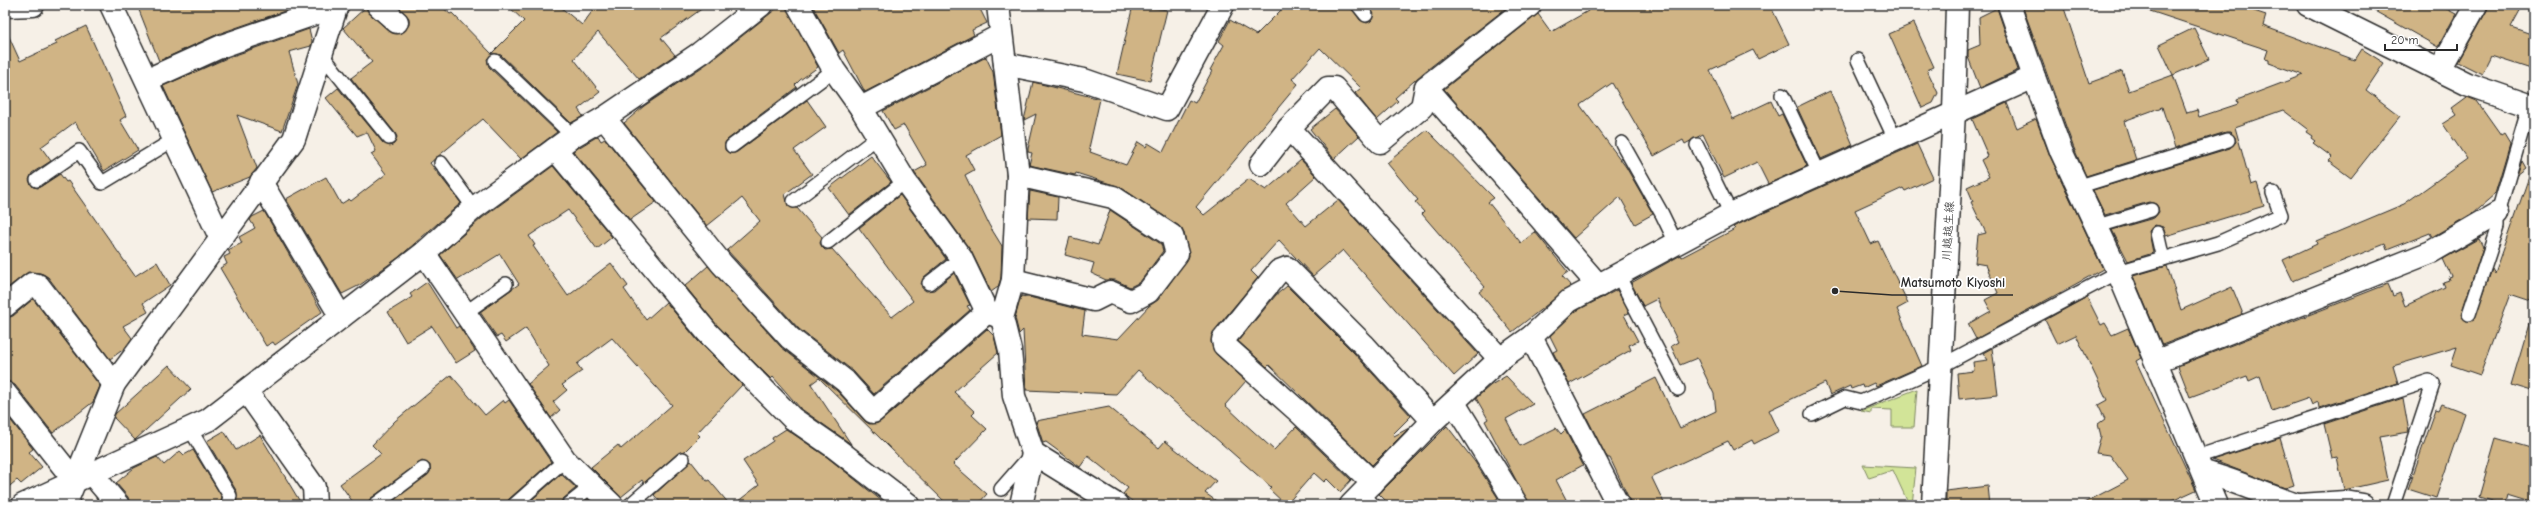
<svg xmlns="http://www.w3.org/2000/svg" width="2539" height="510" viewBox="0 0 2539 510" font-family="'Comic Neue','Klee One',sans-serif">
	<style>
		.green { fill: #d2e498; stroke: #7e8862 }
		.building { fill: #d0b485; stroke: #2b2b2b }
		.lines { fill: none; stroke-linecap: round; stroke-linejoin: round }
		.lane-casing { stroke: #2b2b2b; stroke-width: 16 }
		.street-casing { stroke: #2b2b2b; stroke-width: 25 }
		.secondary-casing { stroke: #2b2b2b; stroke-width: 25 }
		.lane { stroke: #fff; stroke-width: 13 }
		.street { stroke: #fff; stroke-width: 22 }
		.secondary { stroke: #fff; stroke-width: 22 }
		.labels { text-anchor: middle; stroke-width: 3.5; stroke-linejoin: round; paint-order: stroke }
		.street-label { font-size: 12px; fill: #2b2b2b; stroke: #fff }
		.leader { fill: none; stroke: #2b2b2b; stroke-width: 1.5 }
		.callout-dot { fill: #2b2b2b; stroke: #fff; stroke-width: 1.5 }
		.callout-label { font-size: 13px; text-anchor: middle; font-weight: bold; fill: #2b2b2b; stroke: #fff; stroke-width: 3.5; stroke-linejoin: round; paint-order: stroke }
	</style>
	<rect width="100%" height="100%" fill="#f6f0e7"/>
	<filter id="ink" filterUnits="userSpaceOnUse"><feTurbulence type="fractalNoise" baseFrequency=".025" numOctaves="2"/><feDisplacementMap in="SourceGraphic" scale="8" xChannelSelector="R" yChannelSelector="G"/><feConvolveMatrix kernelMatrix="1 2 1 2 8 2 1 2 1" color-interpolation-filters="sRGB"/></filter>
	<g filter="url(#ink)">
		<g class="green">
			<path d="M1917,389L1914,427H1892V410L1871,409V413L1861,411Z"/>
			<path d="M1863,465L1916,468L1912,505H1909L1893,470L1869,478Z"/>
		</g>
		<g class="building">
			<path d="M137,5H302L218,34L159,61Z"/>
			<path d="M397,5H440L450,14L452,13L492,54L487,59L489,67L557,132L521,159L483,119L430,163L461,203L398,258L360,285L342,294L286,199L326,177L341,204L349,199L351,201L386,174L371,154L376,151L367,132L357,136L326,98L338,88L383,143L390,146L394,144L397,137L395,133L351,78L372,62L343,28L366,7L370,14L389,31L401,34L409,25V18Z"/>
			<path d="M507,5H558L582,25L597,5H707L661,38L675,55L639,79L598,32L574,59L600,92L578,109L583,116L571,123L501,55L492,53L524,21Z"/>
			<path d="M781,5H786L818,67L800,80L795,85L797,87L727,140L725,143V150L729,153L737,152L807,100L826,127L794,150L812,174L785,194L788,206L797,208L822,237L820,243L822,247L825,250L832,249L892,317L913,301L859,228L900,195L946,259L924,277L921,284L922,288L926,291L934,290L954,273L970,305L967,306L970,310L874,394L853,371L799,329L727,250L760,221L742,198L707,226L624,123L644,106L708,63Z"/>
			<path d="M812,5H978L987,23L972,30L974,35L865,92L843,50L839,53Z"/>
			<path d="M1133,5L1167,10L1150,81L1117,74Z"/>
			<path d="M1286,5H1350L1360,20L1367,23L1371,21L1374,14L1368,5H1510L1423,73L1395,98L1398,101L1377,120L1355,93L1361,88L1320,48L1292,79L1298,84L1196,207L1204,215L1249,179L1266,190L1301,160L1316,176L1286,203L1306,226L1338,200L1478,354L1454,376L1343,250L1313,276L1279,240L1251,271L1258,278L1213,332L1211,342L1216,354L1246,381L1225,405L1242,421L1274,450L1296,427L1351,480L1340,492L1327,479L1324,482L1314,473L1286,505L1269,489L1271,487L1138,370L1116,394L1026,390L1023,330L1019,334L1015,318L1021,296L1033,298L1085,311L1082,334L1118,339L1149,306L1158,300L1189,256L1184,233L1179,226L1120,187L1076,173L1075,175L1029,165L1032,153L1028,152V149L1036,114L1024,120L1033,82L1100,99L1089,148L1091,149L1090,152L1126,165L1138,142L1146,147L1148,143L1163,152L1189,100L1195,103L1212,71L1210,70L1224,45L1219,41L1230,20L1256,35Z"/>
			<path d="M1585,5H1770L1789,44L1758,59L1753,50L1710,70L1733,119L1771,101L1778,116L1782,114L1807,166L1768,184L1757,162L1724,178L1703,134L1685,144L1683,140L1654,156L1612,83L1580,105L1626,167L1653,214L1635,224L1620,197L1574,238L1444,89L1538,14L1551,32L1588,11Z"/>
			<path d="M2022,5H2063L2089,83L2122,71L2129,91L2173,75L2159,45L2194,28L2209,59L2173,75L2187,113L2197,110L2199,117L2238,104L2237,100L2303,75L2269,63V60L2265,59L2268,50L2144,9L2145,5H2236L2266,15L2263,26L2355,60L2362,49L2384,63L2366,90L2400,116L2351,178L2328,161L2332,157L2313,143L2315,141L2311,138L2312,136L2306,132L2308,129L2283,110L2235,127L2251,185L2257,183L2264,206L2166,236L2163,227L2155,225L2149,231L2153,253L2128,261L2112,230L2154,218L2159,212L2158,207L2156,204L2149,202L2105,215L2093,190L2230,148L2236,142L2235,137L2230,132H2226L2175,148L2162,107L2124,121L2136,160L2086,176L2073,146Z"/>
			<path d="M2364,5H2439L2456,14L2438,47Z"/>
			<path d="M2490,5H2523L2511,27L2534,35V70L2491,56L2482,74L2458,62Z"/>
			<path d="M1997,8L2018,70L1980,88L1968,57V50L1980,45L1979,17Z"/>
			<path d="M1914,23L1934,67L1927,70L1938,93L1933,103L1922,108L1889,34Z"/>
			<path d="M86,26L126,116L120,120L138,150L104,171L75,122L41,147L51,161L32,173L29,180L33,187L38,188L60,174L66,182L68,181L135,276L157,262L170,285L143,303L148,312L123,326L132,338L124,349L110,359L48,277L40,273L28,272L5,290V28L20,61L57,44L55,41Z"/>
			<path d="M309,29L312,41L311,46L289,52L298,84L282,131L237,115L257,168L250,177L212,192L163,86L227,58Z"/>
			<path d="M986,57L993,72L1001,135L966,155L974,170L965,175L989,225L1002,246L1001,278L998,287L991,292L971,251L914,172L927,165L904,125L894,130L883,111Z"/>
			<path d="M1830,91L1853,145L1821,159L1797,107Z"/>
			<path d="M2467,97L2477,101L2501,135L2504,133L2510,143L2495,194L2473,213L2432,237L2430,233L2387,250L2385,244L2293,281L2283,260L2317,244L2316,241L2404,204L2467,159L2443,124L2457,115L2452,108Z"/>
			<path d="M2007,103L2017,128L2036,119L2050,156L2103,269L1976,339L1968,324L1991,311L1985,300L1998,293L1986,265L1975,263L1978,235L1986,233L1971,202L1973,201L1967,187L1989,177L1981,160L1988,156L1972,119Z"/>
			<path d="M1335,109L1359,136L1334,159L1310,129Z"/>
			<path d="M1427,130L1494,198L1488,202L1521,243L1535,232L1568,272L1562,276L1571,286L1512,332L1479,292L1485,287L1422,214L1424,212L1415,202L1418,200L1387,163Z"/>
			<path d="M598,136L601,141L605,139L656,202L630,220L573,151Z"/>
			<path d="M1917,144L1933,178L1905,191L1903,188L1855,210L1871,244L1878,241L1908,303L1897,309L1922,366L1876,386L1874,383L1863,388L1862,385L1851,389L1850,386L1830,395L1825,383L1769,410L1779,431L1754,444L1752,440L1733,450L1728,441L1653,476L1652,478L1665,505H1632L1610,458H1608L1605,454L1585,414L1656,378L1680,428L1716,411L1714,394L1697,358L1680,365L1671,346L1678,342L1657,299L1643,306L1631,283L1681,255L1682,257L1735,229L1733,227L1737,225Z"/>
			<path d="M871,156L891,182L849,215L829,188Z"/>
			<path d="M2522,161L2526,168L2517,175Z"/>
			<path d="M553,166L612,237L597,249L568,210L529,236L535,245L533,246L568,296L611,263L628,286L624,289L646,320L666,302L698,341L742,385L697,433L700,436L685,451L678,453L644,483L642,480L621,497L591,467L618,445L621,449L672,405L612,338L577,364L582,371L562,385L567,390L553,402L560,410L551,418L528,384L549,366L526,328L506,342L501,335L497,337L480,312L519,284L500,254L458,280L440,255L482,218Z"/>
			<path d="M2531,171H2534V302L2510,294L2480,375L2451,365L2457,347L2393,366L2398,383L2319,408L2318,402L2312,405L2309,398L2272,411L2260,376L2249,381L2247,376L2190,397L2178,366L2388,284L2393,296L2400,293L2405,306L2445,287L2443,282L2449,280L2448,277L2451,276L2443,259L2479,239L2483,247L2461,315L2466,321L2474,320L2492,269L2495,274Z"/>
			<path d="M1030,191L1058,197L1057,219L1028,218Z"/>
			<path d="M1110,210L1161,244L1163,251L1140,282L1130,287L1115,280H1106L1091,273L1094,263L1065,255L1070,237L1098,245Z"/>
			<path d="M264,211L322,312L275,345L273,342L266,346L220,268L227,264L224,257L230,254L228,250L242,243L239,237L255,228L250,220L252,217Z"/>
			<path d="M708,266L781,347L836,390L869,424L881,421L987,329L994,336L998,353L954,392L975,412L972,415L987,429L953,464L987,494L977,505H948L819,378L811,384L851,444L800,408L773,377L771,379L716,324L685,286Z"/>
			<path d="M2167,266L2181,310L2232,287L2243,314L2162,345L2133,276Z"/>
			<path d="M427,282L456,328L459,326L475,351L456,363L432,326L406,342L388,312L412,297L410,294Z"/>
			<path d="M1287,286L1354,353L1411,416L1393,434L1394,436L1409,428L1372,465L1269,365L1267,367L1238,341L1276,295Z"/>
			<path d="M1617,290L1629,313L1624,315L1638,341L1629,345L1631,350L1569,384L1553,352L1557,350L1550,336L1576,311Z"/>
			<path d="M2087,297L2101,325L2105,323L2112,335L2128,328L2141,358L2136,361L2196,490L2163,505H2080L2128,480L2110,455L2096,453L2101,436L2098,424L2105,419L2098,405L2107,400L2076,335L2057,344L2045,320Z"/>
			<path d="M33,299L100,386L93,402L53,433L15,385L5,381V318L13,316Z"/>
			<path d="M2529,324L2534,325V392L2511,385Z"/>
			<path d="M1992,348L1998,395L1959,399L1957,373L1974,371L1973,362L1988,360L1983,353Z"/>
			<path d="M169,365L191,389L135,440L114,418L115,414Z"/>
			<path d="M451,375L485,415L503,400L505,403L509,400L551,462L509,499L506,505H388L430,472V465L422,461L370,499L367,505H355L340,484L381,454L372,445L395,421Z"/>
			<path d="M1506,376L1533,404L1506,419L1520,446L1556,428L1561,434L1565,430L1583,465L1556,480L1569,505H1529L1485,421L1488,419L1476,398L1491,385Z"/>
			<path d="M2403,398L2409,432L2379,437L2388,480L2344,490L2337,457L2332,458L2324,424Z"/>
			<path d="M2442,404L2465,413L2436,498L2408,489L2436,409L2439,410Z"/>
			<path d="M1109,407L1159,448L1165,441L1216,481L1205,493L1222,505H1137L1123,494L1128,488L1088,456L1080,467L1046,442L1043,443L1036,421Z"/>
			<path d="M5,413L33,449L29,452L42,467L21,484L17,480L5,490Z"/>
			<path d="M1447,426L1475,462L1498,498L1488,505H1390L1379,494Z"/>
			<path d="M786,429L827,457L887,505H733L759,485L743,461L773,441L772,438Z"/>
			<path d="M224,431L236,450L260,435L302,505H236L237,492L207,441Z"/>
			<path d="M2280,438L2294,485L2285,488L2212,460Z"/>
			<path d="M2496,438L2534,449V502L2508,494L2505,505L2479,497Z"/>
			<path d="M193,450L222,497L220,505H130L128,497L116,483L134,468L157,457L164,465L180,451L184,455Z"/>
			<path d="M691,461L707,481L709,480L730,505H663L654,495Z"/>
			<path d="M561,474L576,488L563,499L560,505H526Z"/>
			<path d="M1988,486L1990,505H1946V491Z"/>
			<path d="M97,499L102,505H90Z"/>
			<path d="M588,499L594,505H581Z"/>
		</g>
		<g class="lines">
			<g class="lane-casing">
				<g id="lane">
					<path d="M1358,5L1366,15"/>
					<path d="M322,55L389,138"/>
					<path d="M1858,60L1895,139"/>
					<path d="M495,61L573,136"/>
					<path d="M1782,95L1819,173"/>
					<path d="M1622,143L1662,214L1676,243"/>
					<path d="M1697,145L1731,214"/>
					<path d="M732,146L834,70"/>
					<path d="M441,163L474,208"/>
					<path d="M37,180L79,151L102,183L175,139"/>
					<path d="M2077,187L2228,140"/>
					<path d="M794,201L878,137"/>
					<path d="M2098,226L2151,210"/>
					<path d="M2157,233L2163,259"/>
					<path d="M828,242L905,181"/>
					<path d="M1618,275L1678,389"/>
					<path d="M929,283L961,258"/>
					<path d="M465,313L506,284"/>
					<path d="M2469,314L2498,226V213L2529,107"/>
					<path d="M1812,414L1845,398L1861,402L1941,366L2118,272L2218,243L2281,215L2273,193"/>
					<path d="M190,429L230,496L228,505"/>
					<path d="M2196,457L2429,381L2433,384L2393,505"/>
					<path d="M1001,489L1029,457"/>
					<path d="M1362,493L1373,505"/>
					<path d="M375,505L423,469"/>
					<path d="M514,505L565,460"/>
					<path d="M568,505L592,486"/>
					<path d="M630,505L683,459"/>
				</g>
			</g>
			<g class="street-casing">
				<g id="street">
					<path d="M111,5L220,237"/>
					<path d="M378,5L397,22"/>
					<path d="M798,5L834,70L861,108L905,181L961,258L987,312L1000,317"/>
					<path d="M998,5L1018,175L1013,280L1002,318L1010,350L1014,396L1033,453L1021,505"/>
					<path d="M2308,5L2467,84L2534,107"/>
					<path d="M5,6L33,5"/>
					<path d="M1005,64L1084,80L1167,109L1223,5"/>
					<path d="M2440,69L2476,5"/>
					<path d="M2034,77L2061,151L2118,272L2216,505"/>
					<path d="M147,80L222,46L337,6"/>
					<path d="M1426,87L1530,5"/>
					<path d="M861,108L1001,35"/>
					<path d="M604,118L722,264L790,338L845,381L873,412L987,312"/>
					<path d="M1289,128L1500,359"/>
					<path d="M555,149L707,332L792,418L834,447L909,505"/>
					<path d="M1261,164L1289,128L1328,88H1334L1380,142L1422,107L1426,87L1599,286"/>
					<path d="M261,182L341,317"/>
					<path d="M424,253L565,460L612,505"/>
					<path d="M1013,280L1094,300L1110,292L1131,301L1148,292L1177,254L1172,236L1113,197L1018,175"/>
					<path d="M5,306L32,284L38,285L114,384"/>
					<path d="M1531,337L1618,505"/>
					<path d="M2157,361L2431,252L2498,213"/>
					<path d="M247,392L314,487L315,505"/>
					<path d="M5,393L74,480"/>
					<path d="M1454,403L1517,505"/>
					<path d="M1033,453L1117,505"/>
					<path d="M2203,472C2235,480 2265,495 2297,505"/>
					<path d="M91,473L118,505"/>
					<path d="M1373,483L1299,412L1224,345L1223,340L1279,271L1287,268L1363,344L1433,421"/>
					<path d="M23,505L208,420L424,253L474,208L573,136L604,118L700,53L761,5"/>
					<path d="M65,505L114,384L294,139L337,5"/>
					<path d="M1351,505L1433,421L1500,359L1531,337L1569,301L1731,214L2034,77L2009,5"/>
					<path d="M2300,505L2345,502L2363,505"/>
				</g>
			</g>
			<g class="secondary-casing">
				<path id="secondary" d="M1933,505L1954,112L1957,5"/>
			</g>
			<use href="#lane" class="lane"/>
			<use href="#street" class="street"/>
			<use href="#secondary" class="secondary"/>
		</g>
	</g>
	<g class="labels">
		<g class="street-label">
			<text transform="translate(1948 231) rotate(-87)" y="4">川越越生線</text>
		</g>
	</g>
	<path class="leader" d="M1835 291L1892 295H2013"/>
	<circle class="callout-dot" cx="1835" cy="291" r="4"/>
	<g class="callout-label">
		<text x="1953" y="287">Matsumoto Kiyoshi</text>
	</g>
	<rect width="2539" height="510" fill="none" stroke="#fff" stroke-width="20"/>
	<rect x="10" y="10" width="2519" height="490" fill="none" stroke="#2b2b2b" stroke-width="1.5" filter="url(#ink)"/>
	<path d="M2385 44v6h72v-6" fill="none" stroke="#2b2b2b" stroke-width="2"/>
	<text x="2391" y="44" font-size="12" fill="#2b2b2b" stroke="#ffffff" stroke-width="3" paint-order="stroke">20 m</text>
</svg>
